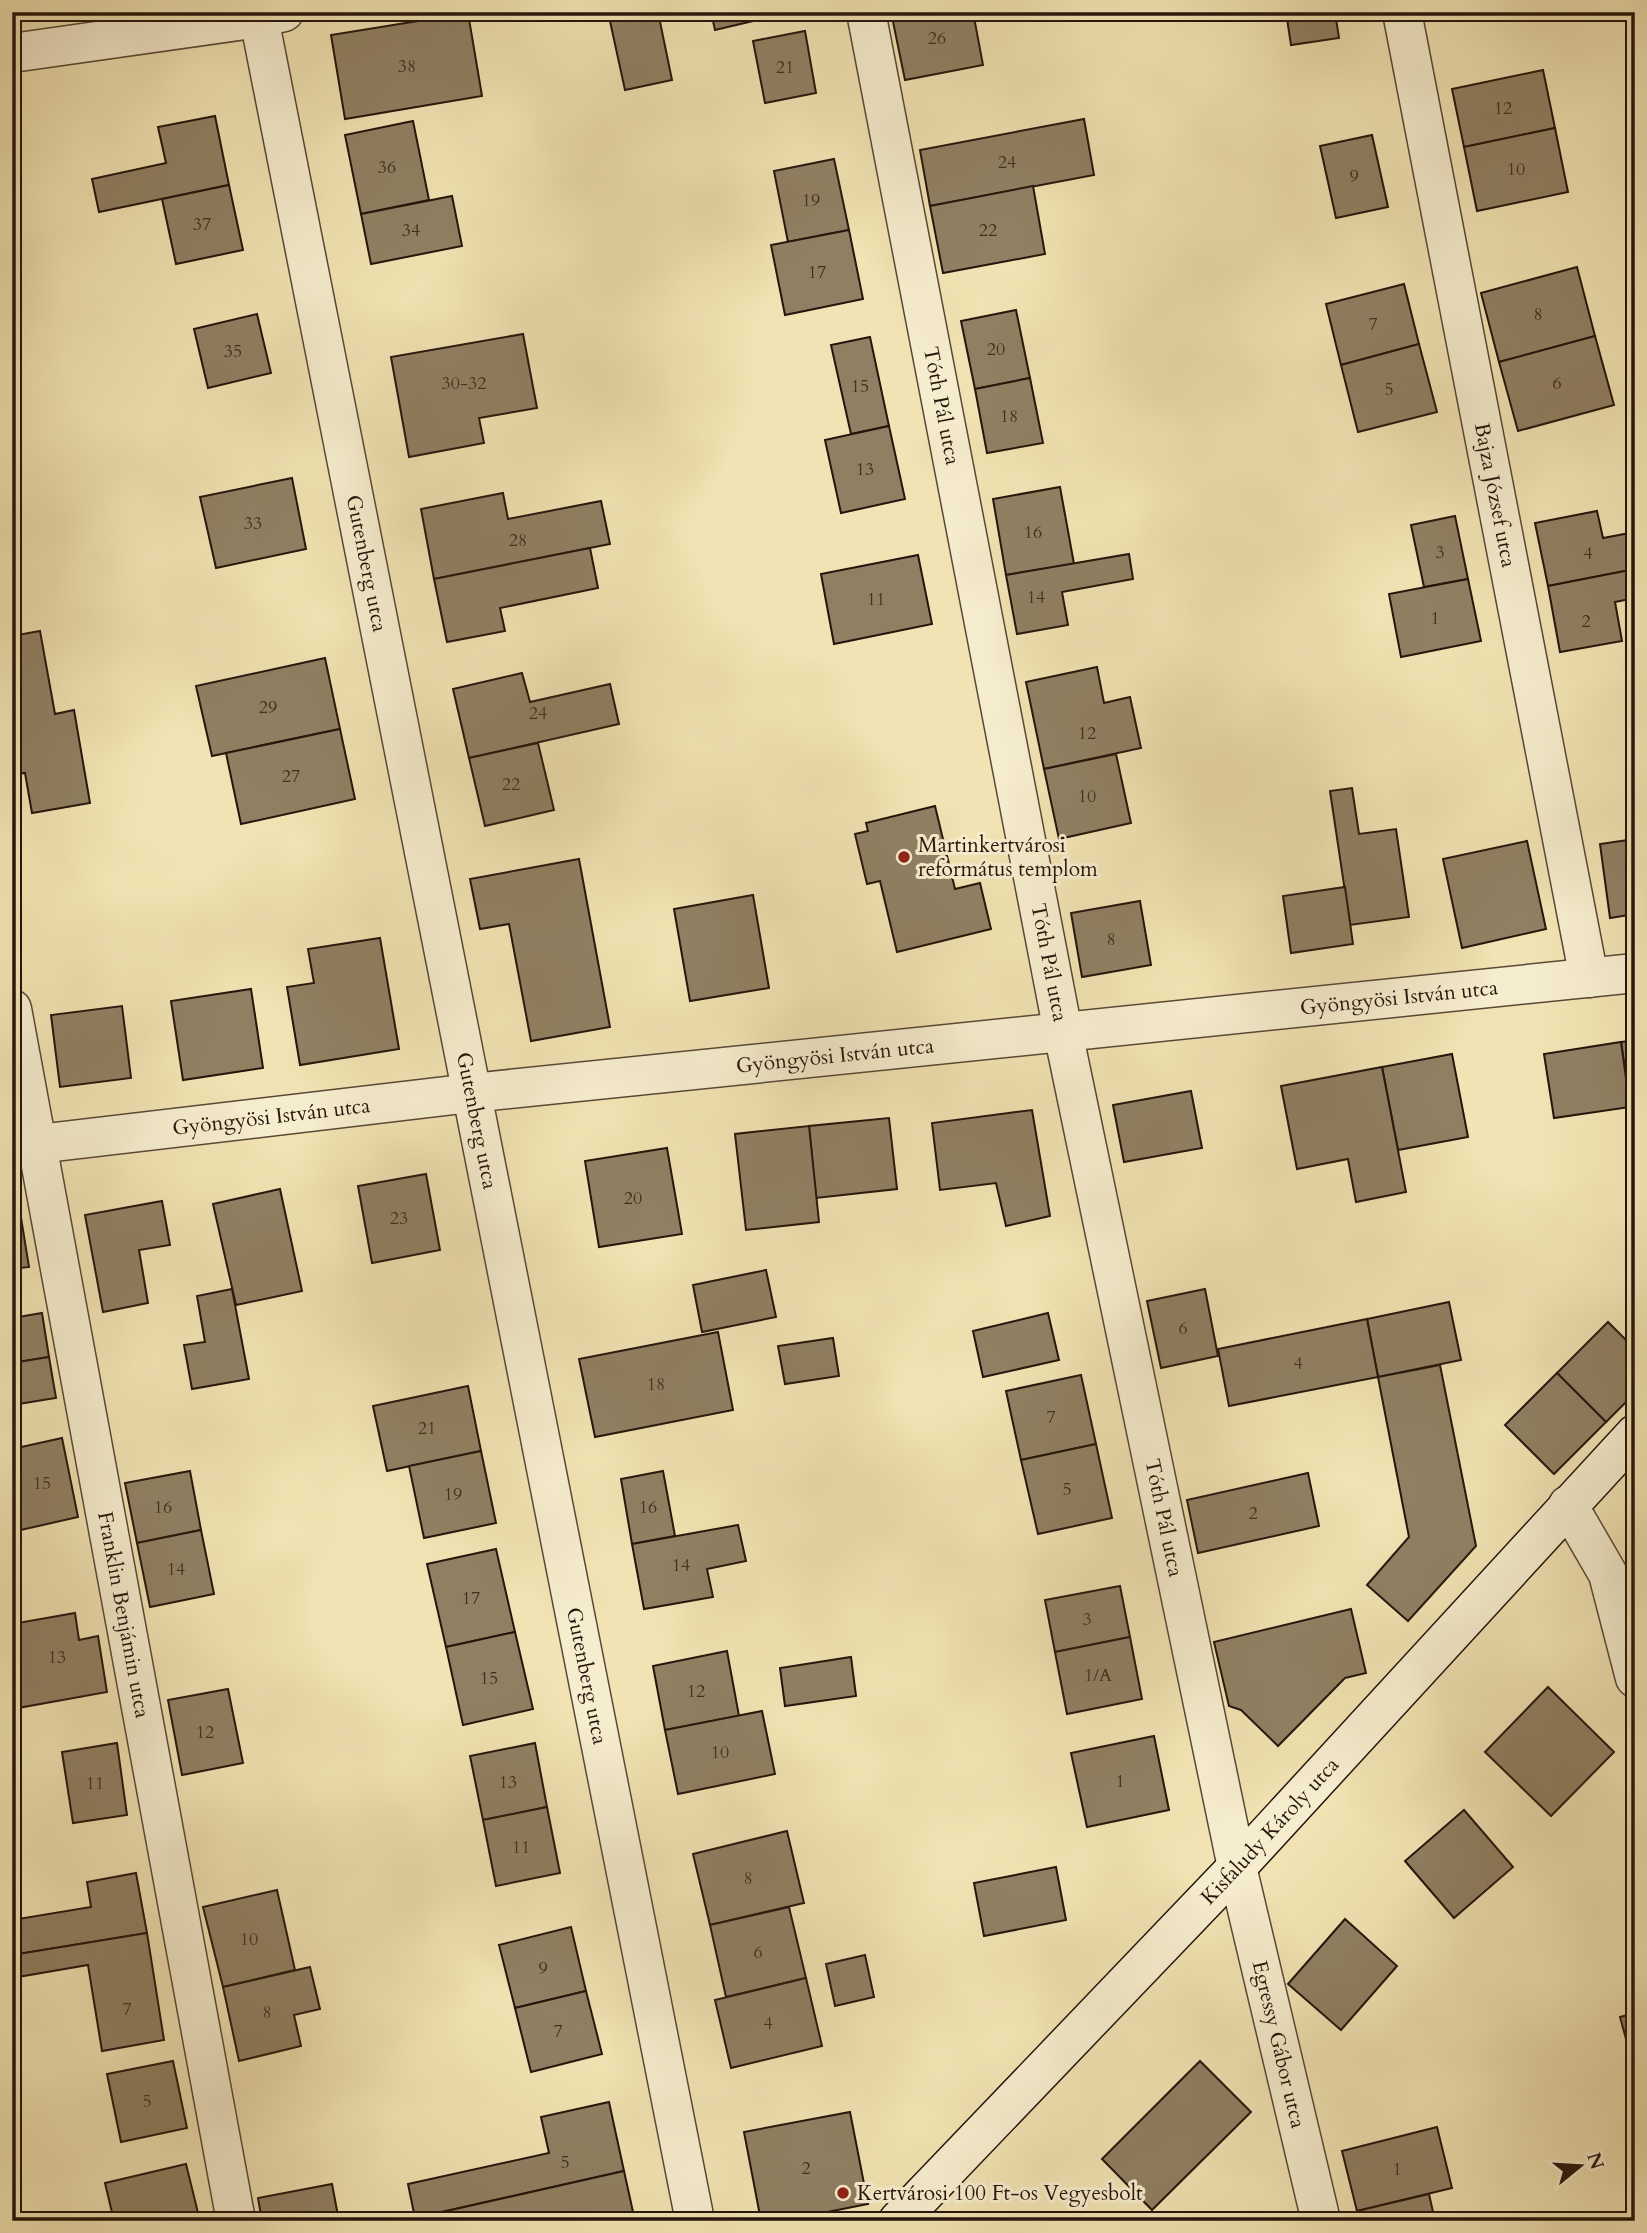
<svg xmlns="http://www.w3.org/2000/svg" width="1647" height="2233" viewBox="0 0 1647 2233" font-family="Cardo,serif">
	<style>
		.building { fill: #908063; stroke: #26150c; stroke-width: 2 }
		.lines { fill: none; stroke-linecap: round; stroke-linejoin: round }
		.street-casing { stroke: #594836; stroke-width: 41 }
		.secondary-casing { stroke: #26150c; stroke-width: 41 }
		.street { stroke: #f6edce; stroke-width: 38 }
		.secondary { stroke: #f6edce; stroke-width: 38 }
		.poi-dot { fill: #8f2418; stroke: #f6edce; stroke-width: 2.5 }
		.labels { text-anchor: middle; stroke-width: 6; stroke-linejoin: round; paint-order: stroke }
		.number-label { font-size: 18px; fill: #403022 }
		.street-label { font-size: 21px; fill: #26150c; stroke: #f6edce }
		.poi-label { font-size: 21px; fill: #26150c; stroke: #f6edce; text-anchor: start }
	</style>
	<rect width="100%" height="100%" fill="#f1e3b3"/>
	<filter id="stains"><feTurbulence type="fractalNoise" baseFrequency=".00286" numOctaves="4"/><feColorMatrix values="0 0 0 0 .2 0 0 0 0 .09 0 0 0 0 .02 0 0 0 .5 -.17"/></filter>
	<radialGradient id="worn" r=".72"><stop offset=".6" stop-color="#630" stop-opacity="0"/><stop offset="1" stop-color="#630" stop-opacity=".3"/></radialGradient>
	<g class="building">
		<path d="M608,12H658L672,80L625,90Z"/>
		<path d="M711,12H791L715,30Z"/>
		<path d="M891,12H973L983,65L905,80Z"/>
		<path d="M1286,12H1335L1339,38L1291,45Z"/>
		<path d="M468,13L482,96L345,119L331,35Z"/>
		<path d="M805,31L816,93L765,103L753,41Z"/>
		<path d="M1543,70L1555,128L1464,147L1452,89Z"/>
		<path d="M215,116L229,185L99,212L92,179L166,163L158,127Z"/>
		<path d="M1084,119L1094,175L930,206L920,150Z"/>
		<path d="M413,121L429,200L361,214L345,135Z"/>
		<path d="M1555,128L1568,192L1477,211L1464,147Z"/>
		<path d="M1372,135L1388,207L1336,218L1320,146Z"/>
		<path d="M834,159L849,230L788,242L774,171Z"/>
		<path d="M229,185L243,250L176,264L162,199Z"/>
		<path d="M1033,186L1045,254L943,273L930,206Z"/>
		<path d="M452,196L462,246L371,264L361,214Z"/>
		<path d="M849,230L863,299L785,315L771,245Z"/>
		<path d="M1577,267L1595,336L1499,362L1481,293Z"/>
		<path d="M1404,284L1419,344L1341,365L1326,304Z"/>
		<path d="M1016,310L1030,378L975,389L961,321Z"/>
		<path d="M257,314L271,373L208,388L194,329Z"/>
		<path d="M523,334L537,408L479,418L484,443L409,457L391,357Z"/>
		<path d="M1595,336L1614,405L1518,431L1499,362Z"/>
		<path d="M870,337L889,426L851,434L831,345Z"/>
		<path d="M1419,344L1437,412L1358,432L1341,365Z"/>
		<path d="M1030,378L1043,443L987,453L975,389Z"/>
		<path d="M889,426L905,499L841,513L825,440Z"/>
		<path d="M292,478L306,549L216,568L200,497Z"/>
		<path d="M1060,487L1074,564L1006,575L993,499Z"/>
		<path d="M503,493L508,519L601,501L610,544L434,579L421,509Z"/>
		<path d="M1597,511L1603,538L1635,532V569L1548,586L1535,523Z"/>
		<path d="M1455,516L1468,579L1424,587L1411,525Z"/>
		<path d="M590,548L598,588L500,608L505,631L447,642L434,579Z"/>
		<path d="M1129,554L1133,579L1062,592L1068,625L1017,634L1006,575Z"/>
		<path d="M918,555L932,624L834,644L821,574Z"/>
		<path d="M1635,569V598L1615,602L1622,641L1560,652L1548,586Z"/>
		<path d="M1468,579L1481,641L1401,657L1389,594Z"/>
		<path d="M40,631L55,714L74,710L90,803L32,813L25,773L12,775V636Z"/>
		<path d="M325,658L340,729L212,756L196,686Z"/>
		<path d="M1097,667L1104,703L1130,697L1141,748L1044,769L1026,682Z"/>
		<path d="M522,673L530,702L610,684L619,724L469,758L453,689Z"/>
		<path d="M340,729L355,799L241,824L226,753Z"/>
		<path d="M538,743L554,810L485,826L469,758Z"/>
		<path d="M1116,754L1131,823L1059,839L1044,769Z"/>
		<path d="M1352,788L1359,834L1396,829L1409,917L1350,925L1330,791Z"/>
		<path d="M935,806L955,889L980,883L991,929L897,952L880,881L867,884L855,834L868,831L866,823Z"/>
		<path d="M1635,839V914L1610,918L1600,844Z"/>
		<path d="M1527,841L1546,929L1462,948L1443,859Z"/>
		<path d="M579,859L610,1027L531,1041L509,924L480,929L470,879Z"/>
		<path d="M1345,887L1353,944L1291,953L1283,896Z"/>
		<path d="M753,895L769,988L690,1001L674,909Z"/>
		<path d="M1140,901L1151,965L1082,977L1071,913Z"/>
		<path d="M380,938L399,1049L300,1065L287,987L314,983L308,949Z"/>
		<path d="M251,989L263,1068L183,1080L171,1001Z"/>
		<path d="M122,1006L131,1078L60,1087L51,1015Z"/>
		<path d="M1635,1040V1106L1630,1107L1621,1042Z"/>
		<path d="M1621,1042L1630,1107L1554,1118L1544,1054Z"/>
		<path d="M1452,1054L1468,1137L1398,1150L1382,1067Z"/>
		<path d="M1382,1067L1406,1192L1356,1202L1348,1159L1297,1169L1281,1086Z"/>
		<path d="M1191,1091L1202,1148L1124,1162L1113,1105Z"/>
		<path d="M1032,1110L1050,1216L1006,1226L996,1183L940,1190L932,1123Z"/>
		<path d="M889,1118L897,1189L816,1198L809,1126Z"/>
		<path d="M809,1126L819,1222L746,1230L735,1134Z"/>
		<path d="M667,1148L682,1234L599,1247L585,1161Z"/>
		<path d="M426,1174L440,1250L372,1263L358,1186Z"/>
		<path d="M280,1189L302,1291L236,1305L213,1204Z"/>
		<path d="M17,1193L29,1267L12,1269V1194Z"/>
		<path d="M162,1201L170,1245L139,1250L148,1303L103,1312L85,1215Z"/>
		<path d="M766,1270L776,1317L702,1332L693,1285Z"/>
		<path d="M232,1289L249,1379L192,1389L184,1345L205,1342L197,1296Z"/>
		<path d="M1205,1289L1218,1356L1161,1368L1147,1301Z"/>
		<path d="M1449,1302L1461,1360L1378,1377L1367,1319Z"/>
		<path d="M42,1313L49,1357L12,1363V1318Z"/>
		<path d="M1048,1313L1059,1360L983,1377L973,1331Z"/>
		<path d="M1367,1319L1378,1377L1229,1406L1218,1349Z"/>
		<path d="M1608,1322L1635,1349V1393L1606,1422L1557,1373Z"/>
		<path d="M718,1332L733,1410L595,1437L579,1359Z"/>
		<path d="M833,1338L839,1376L785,1384L778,1346Z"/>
		<path d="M49,1357L56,1398L12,1405V1363Z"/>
		<path d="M1440,1365L1476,1546L1408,1621L1367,1585L1409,1537L1378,1377Z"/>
		<path d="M1557,1373L1606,1422L1554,1474L1505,1425Z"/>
		<path d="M1081,1375L1096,1444L1021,1460L1006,1391Z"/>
		<path d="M468,1386L481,1451L387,1471L373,1406Z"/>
		<path d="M62,1438L78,1517L12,1532V1449Z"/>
		<path d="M1096,1444L1112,1518L1038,1534L1021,1460Z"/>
		<path d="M481,1451L496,1523L424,1538L409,1466Z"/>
		<path d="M190,1471L201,1530L137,1543L125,1483Z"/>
		<path d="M663,1471L675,1536L632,1544L621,1479Z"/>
		<path d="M1308,1473L1319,1526L1198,1553L1187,1500Z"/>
		<path d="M738,1525L746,1561L707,1569L713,1597L644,1609L632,1544Z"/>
		<path d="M201,1530L214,1594L150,1607L137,1543Z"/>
		<path d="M496,1549L515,1632L446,1647L427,1564Z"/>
		<path d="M1120,1586L1130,1637L1055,1652L1045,1600Z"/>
		<path d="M1351,1609L1366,1673L1345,1678L1278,1746L1241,1710L1229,1706L1214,1642Z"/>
		<path d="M75,1613L79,1640L98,1636L107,1692L18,1708L12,1674V1624Z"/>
		<path d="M515,1632L533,1709L463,1725L446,1647Z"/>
		<path d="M1130,1637L1142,1699L1067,1714L1055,1652Z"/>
		<path d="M727,1651L739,1716L665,1730L653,1666Z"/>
		<path d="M851,1657L856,1696L785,1706L780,1668Z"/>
		<path d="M1548,1687L1614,1752L1551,1816L1485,1752Z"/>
		<path d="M228,1689L243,1763L182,1775L168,1700Z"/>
		<path d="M762,1711L775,1774L678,1794L665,1730Z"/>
		<path d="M1154,1736L1169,1810L1087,1827L1071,1753Z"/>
		<path d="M117,1743L127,1815L73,1823L62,1752Z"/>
		<path d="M535,1743L547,1807L483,1820L470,1756Z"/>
		<path d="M547,1807L560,1873L496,1886L483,1820Z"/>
		<path d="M1464,1810L1513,1867L1454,1918L1405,1861Z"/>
		<path d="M787,1831L804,1903L710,1925L693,1854Z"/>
		<path d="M1056,1867L1066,1920L984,1936L974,1883Z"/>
		<path d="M136,1873L147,1933L12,1955V1920L91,1907L87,1882Z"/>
		<path d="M277,1890L295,1970L223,1987L203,1907Z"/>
		<path d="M789,1907L806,1978L726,1997L710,1925Z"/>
		<path d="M1345,1919L1397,1966L1341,2030L1288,1984Z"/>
		<path d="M571,1927L586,1991L515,2008L499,1945Z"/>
		<path d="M147,1933L164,2040L102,2051L88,1965L12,1978V1955Z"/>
		<path d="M865,1955L874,1997L835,2006L826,1964Z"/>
		<path d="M310,1967L320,2009L294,2015L301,2046L239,2061L223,1987Z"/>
		<path d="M806,1978L822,2046L731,2068L715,2000Z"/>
		<path d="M586,1991L602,2054L531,2072L515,2008Z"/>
		<path d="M1635,2013V2049L1629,2050L1620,2017Z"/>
		<path d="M173,2061L187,2128L121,2142L107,2074Z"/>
		<path d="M1200,2061L1251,2112L1152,2210L1102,2159Z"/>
		<path d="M609,2102L624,2171L415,2218L408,2184L549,2153L541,2117Z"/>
		<path d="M850,2112L868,2204L782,2221H761L744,2132Z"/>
		<path d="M1437,2127L1452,2188L1357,2211L1342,2151Z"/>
		<path d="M186,2164L200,2221H114L105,2183Z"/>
		<path d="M624,2171L635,2221H564L563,2219L553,2221H421L420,2217Z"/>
		<path d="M332,2184L339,2221H262L258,2198Z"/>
		<path d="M1429,2194L1435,2221H1360L1357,2211Z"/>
	</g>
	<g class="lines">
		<g class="street-casing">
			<g id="street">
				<path id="s1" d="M866,12L1063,1032L1237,1867L1321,2221"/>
				<path id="s2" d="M1402,12L1589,978"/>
				<path id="s3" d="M259,18L695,2221"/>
				<path d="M12,53L259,18L284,12"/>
				<path id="s4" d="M12,1009L236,2221"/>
				<path id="s5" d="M12,1147L471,1093L1635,973"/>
				<path d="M1568,1505L1608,1574L1635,1678"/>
			</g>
		</g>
		<g class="secondary-casing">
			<g id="secondary">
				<path id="s6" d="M898,2221L1237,1867L1635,1434"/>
			</g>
		</g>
		<use href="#street" class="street"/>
		<use href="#secondary" class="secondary"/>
	</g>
	<g class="poi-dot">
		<circle cx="904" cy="857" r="7"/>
		<circle cx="843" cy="2193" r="7"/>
	</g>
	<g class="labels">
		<g class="number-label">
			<text x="937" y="44">26</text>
			<text x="407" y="72">38</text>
			<text x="785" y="73">21</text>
			<text x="1503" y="114">12</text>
			<text x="1007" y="168">24</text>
			<text x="387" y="173">36</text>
			<text x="1516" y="175">10</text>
			<text x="1354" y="182">9</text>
			<text x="811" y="206">19</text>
			<text x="202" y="230">37</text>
			<text x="411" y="236">34</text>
			<text x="988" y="236">22</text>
			<text x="817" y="278">17</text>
			<text x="1538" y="320">8</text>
			<text x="1373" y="330">7</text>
			<text x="996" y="355">20</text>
			<text x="233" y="357">35</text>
			<text x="464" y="389">30-32</text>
			<text x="1557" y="389">6</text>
			<text x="860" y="392">15</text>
			<text x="1389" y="395">5</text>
			<text x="1009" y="422">18</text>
			<text x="865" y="475">13</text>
			<text x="253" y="529">33</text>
			<text x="1033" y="538">16</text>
			<text x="518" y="546">28</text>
			<text x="1440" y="558">3</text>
			<text x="1588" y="559">4</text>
			<text x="1036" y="603">14</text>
			<text x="876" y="605">11</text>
			<text x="1435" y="624">1</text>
			<text x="1586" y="627">2</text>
			<text x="268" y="713">29</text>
			<text x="538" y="719">24</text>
			<text x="1087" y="739">12</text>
			<text x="291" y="782">27</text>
			<text x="511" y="790">22</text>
			<text x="1087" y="802">10</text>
			<text x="1111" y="945">8</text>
			<text x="633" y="1204">20</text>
			<text x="399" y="1224">23</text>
			<text x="1183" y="1334">6</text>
			<text x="1298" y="1369">4</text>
			<text x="656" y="1390">18</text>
			<text x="1051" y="1423">7</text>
			<text x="427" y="1434">21</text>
			<text x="42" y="1489">15</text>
			<text x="1067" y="1495">5</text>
			<text x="453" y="1500">19</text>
			<text x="163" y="1513">16</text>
			<text x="648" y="1513">16</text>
			<text x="1253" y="1519">2</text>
			<text x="681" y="1571">14</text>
			<text x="176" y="1575">14</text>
			<text x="471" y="1604">17</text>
			<text x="1087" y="1625">3</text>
			<text x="57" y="1663">13</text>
			<text x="1098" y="1681">1/A</text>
			<text x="489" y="1684">15</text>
			<text x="696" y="1697">12</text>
			<text x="205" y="1738">12</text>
			<text x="720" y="1758">10</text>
			<text x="1120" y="1787">1</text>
			<text x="508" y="1788">13</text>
			<text x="95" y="1789">11</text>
			<text x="521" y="1853">11</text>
			<text x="748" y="1884">8</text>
			<text x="249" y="1945">10</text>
			<text x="758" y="1958">6</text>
			<text x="543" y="1974">9</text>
			<text x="127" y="2015">7</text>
			<text x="267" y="2018">8</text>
			<text x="768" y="2029">4</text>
			<text x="558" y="2037">7</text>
			<text x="147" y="2107">5</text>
			<text x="565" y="2168">5</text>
			<text x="806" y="2174">2</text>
			<text x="1397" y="2175">1</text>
		</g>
		<g class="street-label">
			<text dy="7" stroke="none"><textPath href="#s1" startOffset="401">Tóth Pál utca</textPath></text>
			<text dy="7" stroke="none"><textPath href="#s2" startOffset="492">Bajza József utca</textPath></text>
			<text dy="7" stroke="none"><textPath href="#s3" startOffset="556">Gutenberg utca</textPath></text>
			<text dy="7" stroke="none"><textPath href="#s1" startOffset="968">Tóth Pál utca</textPath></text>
			<text dy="7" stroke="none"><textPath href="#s5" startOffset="1395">Gyöngyösi István utca</textPath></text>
			<text dy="7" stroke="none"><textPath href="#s5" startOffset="828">Gyöngyösi István utca</textPath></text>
			<text dy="7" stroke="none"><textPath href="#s5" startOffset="261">Gyöngyösi István utca</textPath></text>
			<text dy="7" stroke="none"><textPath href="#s3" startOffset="1124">Gutenberg utca</textPath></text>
			<text dy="7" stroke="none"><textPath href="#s1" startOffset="1535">Tóth Pál utca</textPath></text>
			<text dy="7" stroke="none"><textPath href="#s4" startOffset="616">Franklin Benjámin utca</textPath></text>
			<text dy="7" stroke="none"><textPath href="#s3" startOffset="1690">Gutenberg utca</textPath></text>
			<text dy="7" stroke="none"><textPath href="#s6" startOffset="539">Kisfaludy Károly utca</textPath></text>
			<text dy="7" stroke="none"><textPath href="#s1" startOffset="2074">Egressy Gábor utca</textPath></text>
		</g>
		<g class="poi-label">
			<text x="918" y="852">Martinkertvárosi<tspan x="918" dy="24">református templom</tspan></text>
			<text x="857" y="2200">Kertvárosi 100 Ft-os Vegyesbolt</text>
		</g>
	</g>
	<rect width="1647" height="2233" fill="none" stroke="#f1e3b3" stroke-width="42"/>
	<rect x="14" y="14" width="1619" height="2205" fill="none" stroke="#26150c" stroke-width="3.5"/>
	<rect x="21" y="21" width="1605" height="2191" fill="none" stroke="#26150c" stroke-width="2"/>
	<g transform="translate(1580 2166) rotate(72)" stroke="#f6edce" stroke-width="5" paint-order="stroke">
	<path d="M0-5L12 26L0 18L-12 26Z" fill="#26150c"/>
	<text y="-10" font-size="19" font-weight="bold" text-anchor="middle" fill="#26150c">N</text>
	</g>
	<rect width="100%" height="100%" filter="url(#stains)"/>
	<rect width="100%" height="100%" fill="url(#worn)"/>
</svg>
